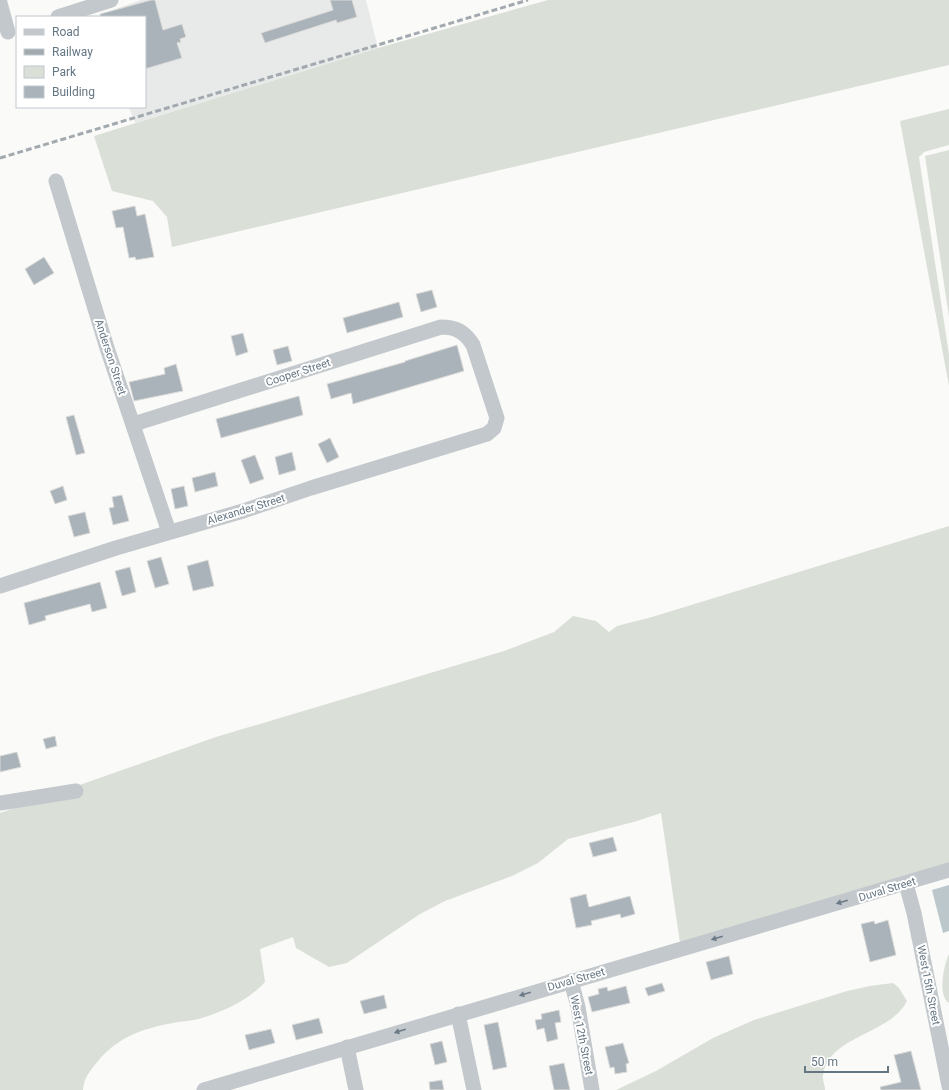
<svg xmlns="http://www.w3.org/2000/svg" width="949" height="1090" viewBox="0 0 949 1090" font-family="Roboto,sans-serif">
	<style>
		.built { fill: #e8e9e9 }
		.green { fill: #dadfd7 }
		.water { fill: #bbc7cb }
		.building { fill: #aab3b9; stroke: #dcdcda }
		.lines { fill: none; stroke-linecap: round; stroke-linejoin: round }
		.minor { stroke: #c3c8cc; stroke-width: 15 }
		.rail { stroke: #a2aab0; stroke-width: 3; stroke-dasharray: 6 3; stroke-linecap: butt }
		.oneway { fill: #6a7a87 }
		.labels { text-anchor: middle; stroke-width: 4; stroke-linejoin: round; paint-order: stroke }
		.street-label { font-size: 11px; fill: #657683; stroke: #fff }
	</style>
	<rect width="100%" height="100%" fill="#fafaf8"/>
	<path class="built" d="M141,0H366L378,48L135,123L129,107H145V17H103L102,14Z"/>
	<g class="green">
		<path d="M548,0H949V65L172,247L167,217L153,201L112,191L94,136L378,48Z"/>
		<path d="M949,109V145L924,152L919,157L949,355V386L900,121Z"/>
		<path d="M949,150V317L925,156Z"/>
		<path d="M949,526V864L680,943L661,813L637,821L568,839L538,863L512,876L445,901L420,914L347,963L329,967L296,948L293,937L260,949L265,982C248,1000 229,1009 205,1017C197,1020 187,1021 178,1022C145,1028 120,1035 98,1061C90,1071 84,1077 83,1090H0V813L216,737L504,651L554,632L573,616L596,621L609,632L617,626L652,617Z"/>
		<path d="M949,954V1003C937,996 944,964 949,954Z"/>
		<path d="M893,983L899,988L907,1001C890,1035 829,1035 823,1075C822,1079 825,1085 825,1090H616L656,1071L713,1038L754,1020L847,991L870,986Z"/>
	</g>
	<path class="water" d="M949,885V931L943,933L932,890Z"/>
	<g class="building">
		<path d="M151,0H155L163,30L182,24L186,37L180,39L181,42L177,43L182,58L145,69V17H101L100,14Z"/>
		<path d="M330,0H352L357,17L337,23L336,20L265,43L261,33L333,10Z"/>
		<path d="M135,206L137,216L145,214L154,257L136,260L135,257L129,258L123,227L116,228L112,211Z"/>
		<path d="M44,257L54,273L34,285L25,269Z"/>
		<path d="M432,290L437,307L421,312L416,294Z"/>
		<path d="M399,302L403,317L347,333L343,318Z"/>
		<path d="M243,333L248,352L236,356L231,336Z"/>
		<path d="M457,345L464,371L353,404L351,393L331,399L327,384L405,362V361Z"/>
		<path d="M288,346L292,361L277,365L273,350Z"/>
		<path d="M176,364L183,391L134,401L129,382L165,374L164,368Z"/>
		<path d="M299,396L303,415L221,438L216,419Z"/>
		<path d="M74,415L85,453L76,455L66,417Z"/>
		<path d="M330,438L339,457L327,463L318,444Z"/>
		<path d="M292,452L296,470L279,475L275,457Z"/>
		<path d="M255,455L264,479L250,484L241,460Z"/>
		<path d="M215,472L218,486L195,492L192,478Z"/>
		<path d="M63,486L67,500L55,504L50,491Z"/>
		<path d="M184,486L188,506L175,509L171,489Z"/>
		<path d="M122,495L129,521L113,525L109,508L114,507L112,497Z"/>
		<path d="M85,512L90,533L74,537L68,516Z"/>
		<path d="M161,557L169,584L155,588L147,561Z"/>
		<path d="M208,560L214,586L193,591L187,566Z"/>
		<path d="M130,567L136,592L122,596L115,571Z"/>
		<path d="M100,582L107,608L92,612L90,604L45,616L46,620L29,625L24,603Z"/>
		<path d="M55,736L57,746L46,749L43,739Z"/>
		<path d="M17,752L21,767L0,772V756Z"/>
		<path d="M613,837L617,851L593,857L589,843Z"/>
		<path d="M586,894L589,907L630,896L635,914L621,918L620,914L591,921L592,925L576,928L570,898Z"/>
		<path d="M888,920L896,955L870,962L861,924L874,921L875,924Z"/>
		<path d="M729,956L733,974L711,980L706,962Z"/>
		<path d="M662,983L665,991L648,996L645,988Z"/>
		<path d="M626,986L630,1003L592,1012L588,997L599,994L598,989L607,987L608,991Z"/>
		<path d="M384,995L387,1008L364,1014L360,1001Z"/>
		<path d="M559,1010L561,1022L555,1023L558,1039L547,1042L544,1028L537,1030L535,1020L542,1019L541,1014Z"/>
		<path d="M319,1018L323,1033L296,1040L292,1025Z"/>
		<path d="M498,1022L507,1067L493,1070L484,1025Z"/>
		<path d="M271,1029L275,1043L249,1050L245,1035Z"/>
		<path d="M442,1041L447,1062L435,1065L430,1044Z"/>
		<path d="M623,1043L629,1063L626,1064L627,1072L615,1074L614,1067L610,1068L605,1047Z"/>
		<path d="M911,1051L921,1090H881L880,1087L901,1082L894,1055Z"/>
		<path d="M564,1063L570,1090H554L549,1066Z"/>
		<path d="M442,1080L444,1090H430L429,1082Z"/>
	</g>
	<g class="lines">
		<g class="minor">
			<path d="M0,3L8,32"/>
			<path d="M58,17L111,0"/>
			<path d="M56,181L107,348L169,532"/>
			<path d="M0,586L116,548L243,511L311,488L487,434L494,428L497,418L473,345C465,332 456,327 441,327L134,424"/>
			<path d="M0,803L76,791"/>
			<path d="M906,884L914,913L949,1086"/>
			<path d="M571,981L578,1007L592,1090"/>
			<path d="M458,1014L474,1090"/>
			<path d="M347,1047L356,1090"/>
			<path d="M204,1090L949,870"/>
		</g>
		<path class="rail" d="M0,158L528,0"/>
	</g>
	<defs><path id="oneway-solid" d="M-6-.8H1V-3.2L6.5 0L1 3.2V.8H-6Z"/></defs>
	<g class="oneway">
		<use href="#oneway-solid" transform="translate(842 902) rotate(164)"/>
		<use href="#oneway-solid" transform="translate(717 938) rotate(164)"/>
		<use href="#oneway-solid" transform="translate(525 994) rotate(164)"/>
		<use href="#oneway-solid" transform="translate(400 1031) rotate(163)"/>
	</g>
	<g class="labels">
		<g class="street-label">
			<text transform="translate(111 357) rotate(72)" y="4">Anderson Street</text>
			<text transform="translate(298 372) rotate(-18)" y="4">Cooper Street</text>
			<text transform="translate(246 509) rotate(-17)" y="4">Alexander Street</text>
			<text transform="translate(887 889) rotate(-17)" y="4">Duval Street</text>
			<text transform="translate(576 979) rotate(-16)" y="4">Duval Street</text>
			<text transform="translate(929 985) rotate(79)" y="4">West 15th Street</text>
			<text transform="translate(582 1035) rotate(79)" y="4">West 12th Street</text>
		</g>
	</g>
	<rect x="16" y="16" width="130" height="92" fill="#ffffff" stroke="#c1c8cd"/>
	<rect x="24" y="29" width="20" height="6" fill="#c3c8cc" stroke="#c1c8cd"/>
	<text x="52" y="36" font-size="12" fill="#657683">Road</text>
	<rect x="24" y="49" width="20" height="6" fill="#a2aab0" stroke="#c1c8cd"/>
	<text x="52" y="56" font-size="12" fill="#657683">Railway</text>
	<rect x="24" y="66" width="20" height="12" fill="#dadfd7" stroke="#c1c8cd"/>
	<text x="52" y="76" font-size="12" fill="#657683">Park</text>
	<rect x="24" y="86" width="20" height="12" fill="#aab3b9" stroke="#c1c8cd"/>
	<text x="52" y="96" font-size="12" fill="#657683">Building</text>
	<path d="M805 1066v6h83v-6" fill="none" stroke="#657683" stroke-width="2"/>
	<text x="811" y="1066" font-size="12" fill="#657683" stroke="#ffffff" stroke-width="3" paint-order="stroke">50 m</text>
</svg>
